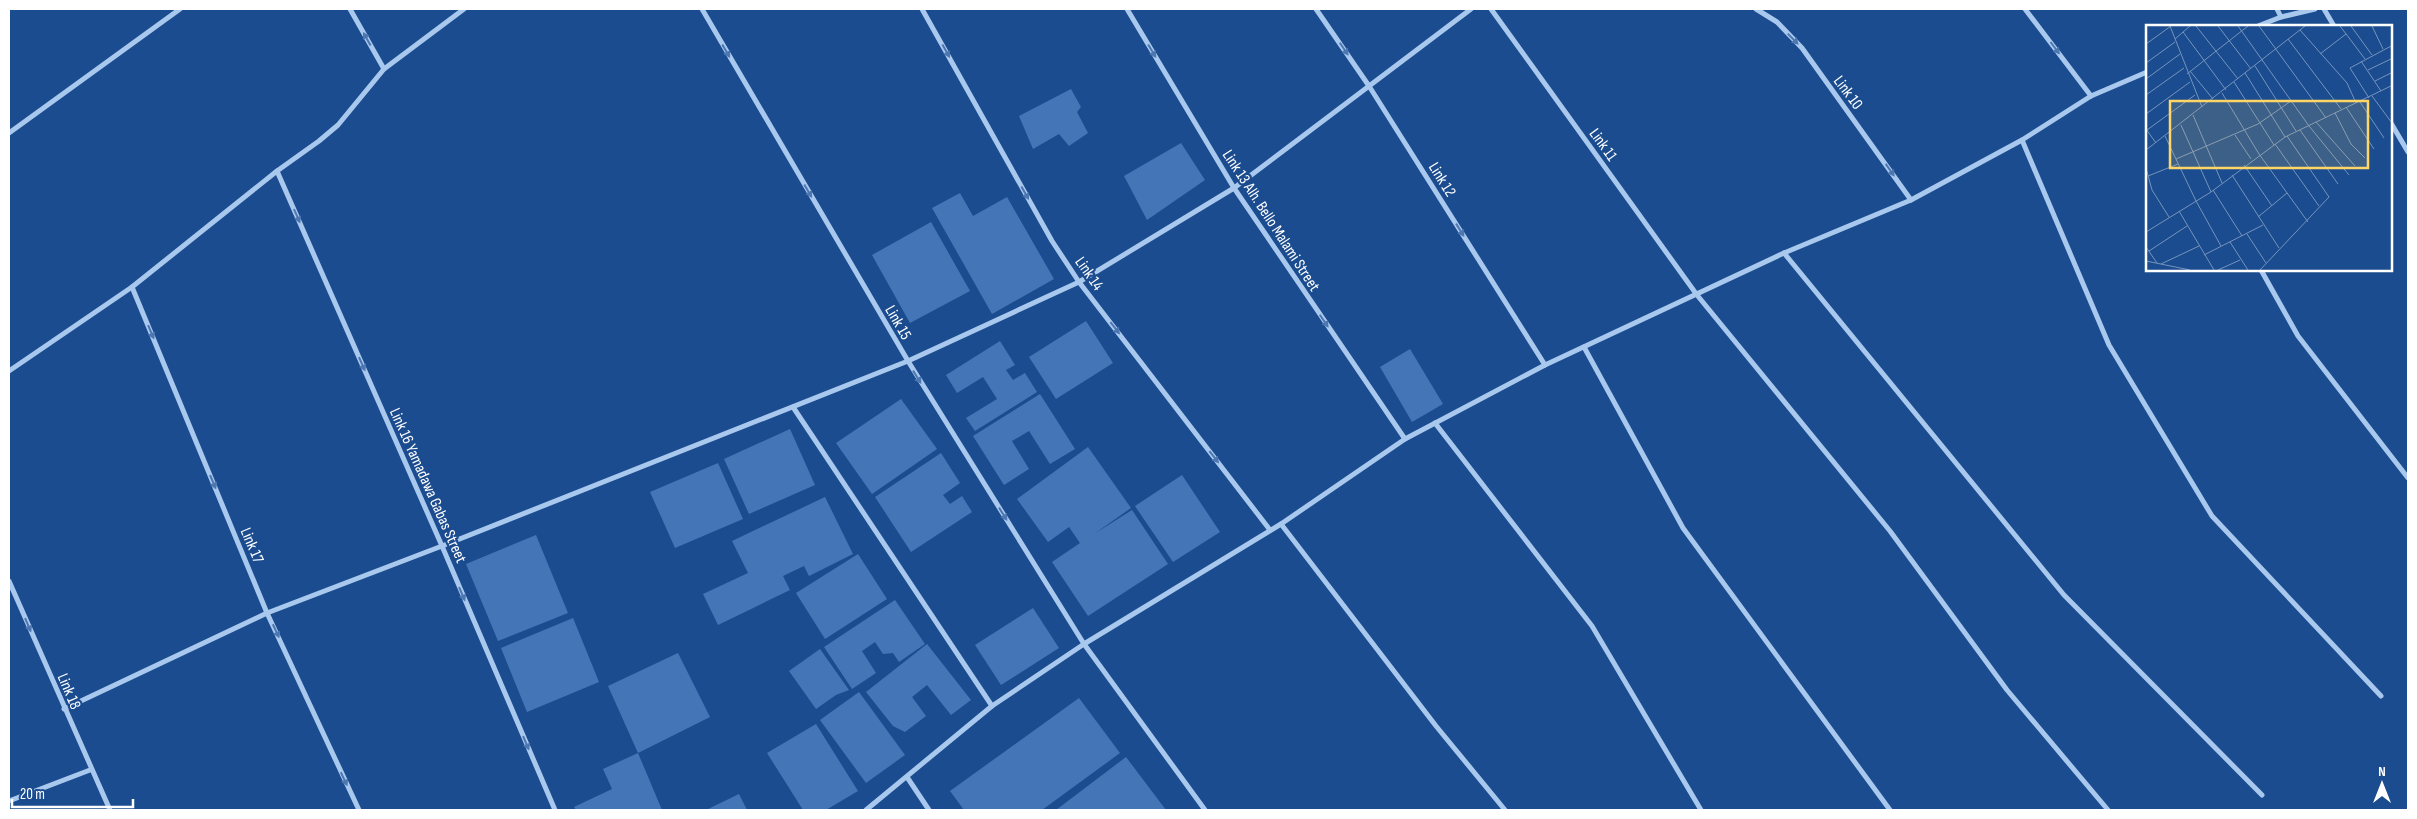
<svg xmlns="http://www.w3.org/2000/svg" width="2417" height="819" viewBox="0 0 2417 819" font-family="'Sofia Sans Condensed',sans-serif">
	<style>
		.building { fill: #4476b7 }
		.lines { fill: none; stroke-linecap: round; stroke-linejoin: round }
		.minor { stroke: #a9c8ee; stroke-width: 5 }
		.oneway { fill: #4d77b0 }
		.labels { text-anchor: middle; stroke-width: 4.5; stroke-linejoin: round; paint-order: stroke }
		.street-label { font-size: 16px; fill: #fff; stroke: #1b4c8f }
		.inset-road { fill: none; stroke: #7694bc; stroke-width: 1 }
		.view { fill: #ffd566; fill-opacity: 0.15; stroke: #ffd566; stroke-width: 2.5 }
		.inset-edge { fill: none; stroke: #fff; stroke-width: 2.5 }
	</style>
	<rect width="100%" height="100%" fill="#1b4c8f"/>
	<g class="building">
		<path d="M1071,89L1081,107L1077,112L1088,133L1069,146L1059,134L1033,149L1019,116Z"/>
		<path d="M1181,143L1205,180L1147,220L1124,176Z"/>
		<path d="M960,193L973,216L1007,197L1054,279L992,314L932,208Z"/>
		<path d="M931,222L970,291L910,323L872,255Z"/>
		<path d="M1086,321L1113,363L1056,399L1029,357Z"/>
		<path d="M1000,341L1015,365L1006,370L1013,380L1025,373L1037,392L975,431L966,418L997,399L983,377L957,393L946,375Z"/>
		<path d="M1410,349L1443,404L1412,422L1380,367Z"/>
		<path d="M1040,394L1075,449L1050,464L1029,431L1012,441L1029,469L1004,485L973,436Z"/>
		<path d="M901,399L937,449L872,494L836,443Z"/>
		<path d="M790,429L815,485L749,514L724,459Z"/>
		<path d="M1088,447L1131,508L1094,534L1132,510L1168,564L1088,616L1052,562L1080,543L1069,527L1048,542L1017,499Z"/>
		<path d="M941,453L960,483L943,495L950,504L962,496L972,512L911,552L875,497Z"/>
		<path d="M718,463L743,519L675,548L650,492Z"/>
		<path d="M1182,475L1220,532L1173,562L1135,506Z"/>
		<path d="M825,497L853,554L809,576L804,566L783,576L790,590L718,625L703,594L748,573L732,541Z"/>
		<path d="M536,535L568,613L498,641L466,564Z"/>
		<path d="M858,554L887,599L825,639L796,593Z"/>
		<path d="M895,600L925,644L899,662L893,653L883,654L875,642L862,651L876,673L852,689L824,647Z"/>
		<path d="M1033,608L1059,648L1001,685L975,645Z"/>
		<path d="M573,618L599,682L527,712L501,648Z"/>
		<path d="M927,644L971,700L951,715L927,685L912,697L926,716L905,732L893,726L866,692Z"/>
		<path d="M820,649L849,690L836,695L816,709L789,671Z"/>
		<path d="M678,653L710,717L638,753L608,686Z"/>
		<path d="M859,692L905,755L866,783L820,720Z"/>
		<path d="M1079,698L1120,753L1042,810H964L950,791Z"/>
		<path d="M816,724L858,791L826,810H803L767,753Z"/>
		<path d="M638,753L662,810H576L574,807L612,789L603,769Z"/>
		<path d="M1126,757L1166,810H1056Z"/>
		<path d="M739,794L747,810H706Z"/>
	</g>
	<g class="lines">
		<g class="minor">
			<path d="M350,9L384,69"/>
			<path d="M702,9L908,361L1084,644L1205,810"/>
			<path d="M922,9L1052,241L1079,282L1270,530"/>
			<path d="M1127,9L1234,188L1405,439"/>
			<path d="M1316,9L1369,86L1545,365"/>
			<path d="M1491,9L1697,295L1890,531L2007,690L2108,810"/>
			<path d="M1756,9L1777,22L1802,48L1911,200"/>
			<path d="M2025,9L2091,96"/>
			<path d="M2277,9L2281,17"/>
			<path d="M2324,9L2334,26"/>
			<path d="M2258,26L2281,17L2315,9"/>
			<path d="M2391,123L2408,152"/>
			<path d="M9,133L180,9"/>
			<path d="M2022,140L2109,345L2212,516L2381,696"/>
			<path d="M277,171L442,546L555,810"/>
			<path d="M1784,253L2064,595L2262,795"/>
			<path d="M2261,270L2298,336L2408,478"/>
			<path d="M132,287L267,613L359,810"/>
			<path d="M1584,347L1683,528L1890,810"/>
			<path d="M9,371L132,287L277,171L319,141L338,125L384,69L464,9"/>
			<path d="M793,407L992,706"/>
			<path d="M1435,423L1592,626L1701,810"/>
			<path d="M1281,524L1436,726L1505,810"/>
			<path d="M9,581L110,810"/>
			<path d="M64,709L267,613L442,546L908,361L1079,282L1234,188L1471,9"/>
			<path d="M907,777L929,810"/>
			<path d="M9,801L90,770"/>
			<path d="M866,810L992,706L1084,644L1281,524L1405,439L1545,365L1784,253L1911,200L2022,140L2091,96L2147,72"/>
		</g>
	</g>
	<defs><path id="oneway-solid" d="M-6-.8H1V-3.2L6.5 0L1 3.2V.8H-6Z" transform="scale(1.25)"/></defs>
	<g class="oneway">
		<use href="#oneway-solid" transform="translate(367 39) rotate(-119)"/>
		<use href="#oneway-solid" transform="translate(1793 39) rotate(46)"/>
		<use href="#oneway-solid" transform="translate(2055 48) rotate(53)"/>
		<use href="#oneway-solid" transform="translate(1344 49) rotate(56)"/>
		<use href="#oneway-solid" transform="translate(726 51) rotate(60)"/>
		<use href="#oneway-solid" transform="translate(946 51) rotate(61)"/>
		<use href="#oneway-solid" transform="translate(1152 51) rotate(59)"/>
		<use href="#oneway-solid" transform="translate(1890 170) rotate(55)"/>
		<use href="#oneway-solid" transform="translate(808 191) rotate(60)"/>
		<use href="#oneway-solid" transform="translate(1025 193) rotate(61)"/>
		<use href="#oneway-solid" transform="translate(297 216) rotate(66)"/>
		<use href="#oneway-solid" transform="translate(1460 230) rotate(58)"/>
		<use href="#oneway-solid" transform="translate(1324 321) rotate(56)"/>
		<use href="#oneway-solid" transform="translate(1115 328) rotate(52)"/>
		<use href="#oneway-solid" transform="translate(151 332) rotate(67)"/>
		<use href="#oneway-solid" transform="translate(362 364) rotate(66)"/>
		<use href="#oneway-solid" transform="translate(917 377) rotate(58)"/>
		<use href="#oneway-solid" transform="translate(1214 457) rotate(52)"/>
		<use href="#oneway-solid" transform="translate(213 482) rotate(67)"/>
		<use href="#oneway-solid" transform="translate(1003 514) rotate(58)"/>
		<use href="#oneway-solid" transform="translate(462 594) rotate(67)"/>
		<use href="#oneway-solid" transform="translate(28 625) rotate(67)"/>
		<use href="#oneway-solid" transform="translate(276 631) rotate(65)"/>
		<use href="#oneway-solid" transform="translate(526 743) rotate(67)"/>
		<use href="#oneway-solid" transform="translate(344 779) rotate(65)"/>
	</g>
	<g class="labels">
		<g class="street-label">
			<text transform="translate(1849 92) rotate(53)" y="6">Link 10</text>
			<text transform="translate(1604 144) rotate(54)" y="6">Link 11</text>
			<text transform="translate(1443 179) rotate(58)" y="6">Link 12</text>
			<text transform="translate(1272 220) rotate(57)" y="6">Link 13 Alh. Bello Malami Street</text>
			<text transform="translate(1090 273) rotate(55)" y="6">Link 14</text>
			<text transform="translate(899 322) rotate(60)" y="6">Link 15</text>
			<text transform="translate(429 485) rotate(66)" y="6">Link 16 Yamadawa Gabas Street</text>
			<text transform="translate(253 545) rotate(67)" y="6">Link 17</text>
			<text transform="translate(70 691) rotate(67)" y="6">Link 18</text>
		</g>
	</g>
	<g transform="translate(2146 25)">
		<rect width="246" height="246" fill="#1b4c8f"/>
		<path class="inset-road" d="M24,1L56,82M50,1L92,54M72,1L105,44M92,1L163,101L203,150M113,1L180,93M194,1L219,34M205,1L226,30M226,1L237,24M154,5L201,58L210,78M37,7L80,65M29,14L44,1M142,14L195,84M0,19L25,1M174,29L200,9M215,36L235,66M0,38L29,17M109,41L150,106M222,45L247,33M44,46L67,74M99,48L139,112M41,49L102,1M0,54L34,29M229,56L247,47M88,57L128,120M76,68L113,129L162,197M0,70L38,43M226,71L246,98M223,73L204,43L247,20M214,77L238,113M200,82L228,124M189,88L205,119L219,133M0,89L44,57M47,90L76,158M170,97L209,141M35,100L65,167M0,104L10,118M1,105L49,70M154,105L192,159M89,110L105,134M19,111L50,176L75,221M129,119L173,181M0,125L159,1M30,134L112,99L145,76M98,140L126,181M0,143L6,165L23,192M86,150L133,223M2,151L32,139M67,165L96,211M33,186L68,245M112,192L141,168M0,207L65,167L139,112L247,60M101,209L120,238M84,217L102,245M0,222L11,238M3,226L41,201M58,230L117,200M0,236L44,245M15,239L53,221M72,245L94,235M114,245L183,172L141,111"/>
		<path class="view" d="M24,76H222V143H24Z"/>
		<rect width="246" height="246" class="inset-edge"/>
	</g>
	<rect width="2417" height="819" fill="none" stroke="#ffffff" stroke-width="20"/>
	<g transform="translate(2382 784)" stroke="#1b4c8f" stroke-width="4" paint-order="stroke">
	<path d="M0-4L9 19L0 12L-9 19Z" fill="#ffffff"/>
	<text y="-8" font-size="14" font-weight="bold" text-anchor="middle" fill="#ffffff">N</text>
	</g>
	<path d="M12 799v8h121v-8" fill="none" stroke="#ffffff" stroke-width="2.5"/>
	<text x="20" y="799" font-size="15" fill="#ffffff" stroke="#1b4c8f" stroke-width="4" paint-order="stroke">20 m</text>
</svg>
